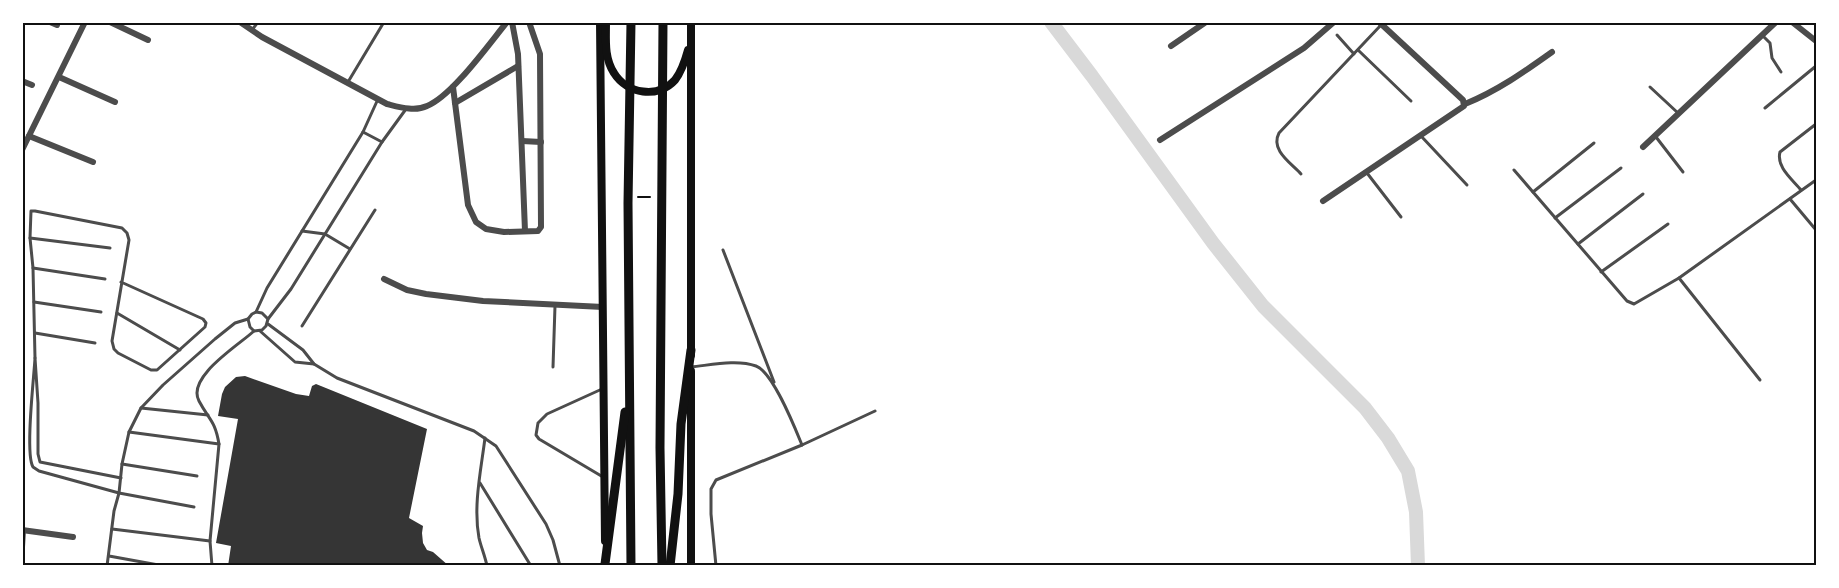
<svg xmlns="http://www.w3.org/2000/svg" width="1839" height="588" viewBox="0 0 1839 588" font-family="Arial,sans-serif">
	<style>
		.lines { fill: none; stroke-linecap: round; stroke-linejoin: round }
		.canal { stroke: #d9d9d9; stroke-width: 14 }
		.building { fill: #353535 }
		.path { stroke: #111; stroke-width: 2 }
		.service { stroke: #4c4c4c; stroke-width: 3 }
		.minor { stroke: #4c4c4c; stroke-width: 6 }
		.secondary { stroke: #111; stroke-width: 8 }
		.trunk { stroke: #111; stroke-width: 9 }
		.neatline { fill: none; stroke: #111; stroke-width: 2 }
	</style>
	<rect width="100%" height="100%" fill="#fff"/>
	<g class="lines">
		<path class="canal" d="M1051,22L1092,76L1213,243L1263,306L1365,408L1388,438L1408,471L1416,512L1418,566"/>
	</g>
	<path class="building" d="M245,376L296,394L309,396L312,386L316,384L427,429L409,518L423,526L422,533L423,543L427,550L433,552L449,566H228L231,546L216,543L238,419L218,416L222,394L225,387L236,377Z"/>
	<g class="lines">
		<path class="path" d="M638,197H650"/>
		<g class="service">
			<path d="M252,30L258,22"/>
			<path d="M1337,35L1354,54"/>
			<path d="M1763,36L1770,43L1772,58L1781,72"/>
			<path d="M1358,50L1411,101"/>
			<path d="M348,82L384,22"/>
			<path d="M1650,87L1678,113"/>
			<path d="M1765,108L1816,66"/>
			<path d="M363,132L382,142"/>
			<path d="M1421,136L1467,185"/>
			<path d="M1656,137L1683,172"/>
			<path d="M1514,170L1627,301L1634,304L1679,278L1816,180"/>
			<path d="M1367,173L1401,217"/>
			<path d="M1301,174C1291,163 1270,150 1279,133L1381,25"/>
			<path d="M1801,190C1792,179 1776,167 1780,152L1816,124"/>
			<path d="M1533,192L1594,143"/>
			<path d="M1790,199L1816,230"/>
			<path d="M1555,218L1621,168"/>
			<path d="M302,231L325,234L350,249"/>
			<path d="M30,238L31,211H35L122,228L127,233L129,240L112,341L114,349L118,353L151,370H157L205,327L206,323L203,319L121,282"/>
			<path d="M1578,244L1643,194"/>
			<path d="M723,250L774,382"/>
			<path d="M33,268L105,279"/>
			<path d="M1601,272L1668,224"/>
			<path d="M1679,278L1760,380"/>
			<path d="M34,302L101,312"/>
			<path d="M256,312L262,313L268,319"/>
			<path d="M117,313L180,350"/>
			<path d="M248,319L250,327L254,331L262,330L266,326L268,319L291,289L382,142L406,109"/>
			<path d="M268,324L303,350L314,364L337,378L474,431L496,446L546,524L553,540L560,566"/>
			<path d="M302,326L375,210"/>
			<path d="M260,331L295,362L314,364"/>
			<path d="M35,333L95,343"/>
			<path d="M35,358L33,268L30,238L110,248"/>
			<path d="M553,367L555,306"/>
			<path d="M691,367C711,365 737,359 756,366C773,372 795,428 802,445L875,411"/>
			<path d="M602,389L547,414L538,423L536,435L539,439L603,477"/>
			<path d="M141,408L208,415"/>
			<path d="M129,432L219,444C215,420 209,420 199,401C186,377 239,345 254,331"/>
			<path d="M485,438C481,470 473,506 479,538C481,547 485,556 487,566"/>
			<path d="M122,464L197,476"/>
			<path d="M121,478L40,462L38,454V403L35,358C34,377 25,454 33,467L39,471L119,493L194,507"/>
			<path d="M480,483L531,566"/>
			<path d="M112,529L210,541"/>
			<path d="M109,556L164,566"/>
			<path d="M107,566L114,511L119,493L122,464L129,432L141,408L163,385L215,339L235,323L248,319L252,314L256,312L267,288L363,132L378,99"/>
			<path d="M212,566L210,541L219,444"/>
			<path d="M716,566L711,514V489L716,480L802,445"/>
		</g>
		<g class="minor">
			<path d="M50,22L57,25"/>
			<path d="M110,22L148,40"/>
			<path d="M240,22L262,37L387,104C399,107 415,112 427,106C452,96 489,44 507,22"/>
			<path d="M512,22L518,54L525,231"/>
			<path d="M1792,22L1816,41"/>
			<path d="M1171,46L1206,22"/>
			<path d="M59,77L115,102"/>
			<path d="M22,81L32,85"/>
			<path d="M453,87L468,205L476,222L486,229L504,232L538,231L541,227L540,54L529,22"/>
			<path d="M455,103L518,66"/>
			<path d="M1465,104C1497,91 1524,72 1552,52"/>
			<path d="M29,136L93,162"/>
			<path d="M1160,140L1304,48L1334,22"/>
			<path d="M522,141L541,142"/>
			<path d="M1643,147L1776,22"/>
			<path d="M22,150L85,22"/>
			<path d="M1323,201L1464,106L1463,100L1379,22"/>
			<path d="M384,279L407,290L426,294L483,301L603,307"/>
			<path d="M22,530L73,537"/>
			<path d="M22,547L23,530"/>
		</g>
		<g class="secondary">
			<path d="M600,22L605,541"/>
			<path d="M606,22C606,40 604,58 614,73C627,94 658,99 675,80C682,71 685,61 688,50"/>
			<path d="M691,22V355"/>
			<path d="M691,371V566"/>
		</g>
		<g class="trunk">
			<path d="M631,22L628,203L631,566"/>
			<path d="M605,564L625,412"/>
			<path d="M662,566L660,448L663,22"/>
			<path d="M670,566L678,494L681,424L691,350"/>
		</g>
	</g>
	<rect width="1839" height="588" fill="none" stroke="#ffffff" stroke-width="48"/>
	<rect x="24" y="24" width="1791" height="540" class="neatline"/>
</svg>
